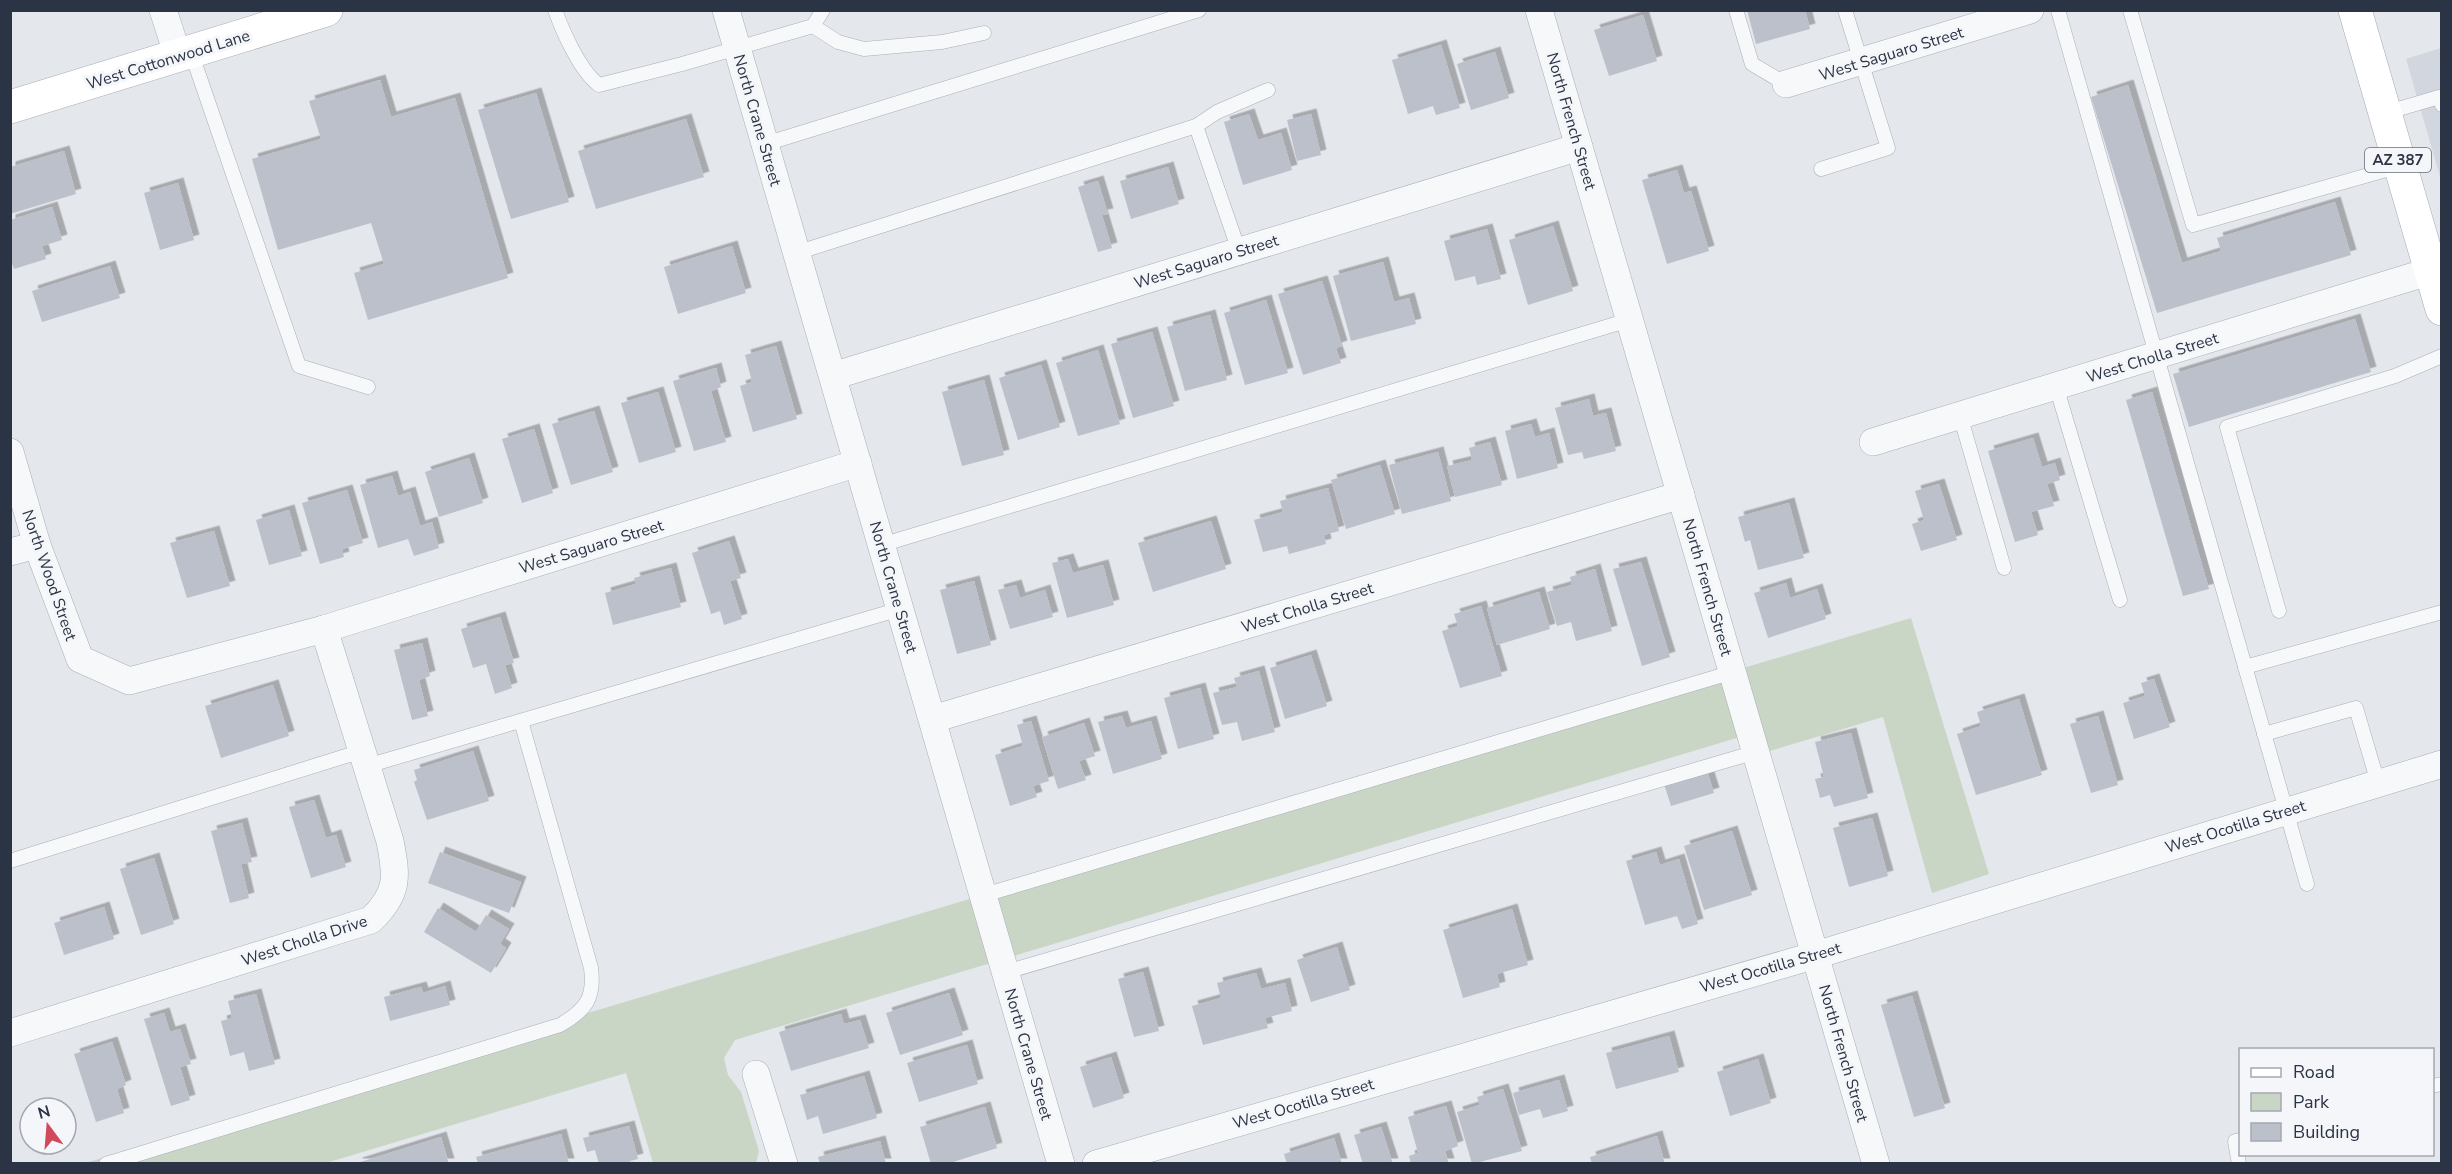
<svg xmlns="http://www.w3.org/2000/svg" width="2452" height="1174" viewBox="0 0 2452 1174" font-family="'Nunito Sans',sans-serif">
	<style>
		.built { fill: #d2d6de }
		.green { fill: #c9d6c5 }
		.building { fill: #bbc0ca; filter: url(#shadow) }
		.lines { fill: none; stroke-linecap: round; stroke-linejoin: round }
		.service-casing { stroke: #a9aeb7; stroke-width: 15 }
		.minor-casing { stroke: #a9aeb7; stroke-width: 28 }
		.secondary-casing { stroke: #a9aeb7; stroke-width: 34 }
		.primary-casing { stroke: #a3abb8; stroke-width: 34 }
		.service { stroke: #f7f8fa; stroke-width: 14 }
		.minor { stroke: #f7f8fa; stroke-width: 27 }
		.secondary { stroke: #fff; stroke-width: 33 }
		.primary { stroke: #fff; stroke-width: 33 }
		.labels { text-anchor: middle; stroke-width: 6; stroke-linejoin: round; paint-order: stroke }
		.shield { fill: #f4f6f9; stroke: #676e7b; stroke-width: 1.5 }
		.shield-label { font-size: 15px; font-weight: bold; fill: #2b3445 }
		.street-label { font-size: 16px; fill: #2b3445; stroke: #f4f6f9 }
	</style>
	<defs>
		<filter id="shadow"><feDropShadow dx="5.5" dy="-5.5" stdDeviation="0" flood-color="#0004"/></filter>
	</defs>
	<rect width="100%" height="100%" fill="#e4e7ec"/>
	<path class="built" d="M2441,48V180L2406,59Z"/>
	<path class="green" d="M1911,618L1989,874L1932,893L1883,717L1770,751L1763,730L735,1040L724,1058L728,1075L741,1092L759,1151L756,1163H653L626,1073L326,1163L82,1164Z"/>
	<g class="building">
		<path d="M1747,10H1805L1810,29L1756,44Z"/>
		<path d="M1643,15L1657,61L1609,76L1594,30Z"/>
		<path d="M1441,45L1460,108L1436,115L1433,106L1408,114L1392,60Z"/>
		<path d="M1495,52L1509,98L1471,110L1457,64Z"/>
		<path d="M380,80L391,117L455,98L508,278L368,320L354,273L384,264L371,223L278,250L252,159L321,139L309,101Z"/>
		<path d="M2128,85L2182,263L2221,251L2217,238L2335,202L2351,255L2157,313L2091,97Z"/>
		<path d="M536,93L569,202L511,219L478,110Z"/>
		<path d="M1249,114L1258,140L1281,133L1292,170L1243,185L1224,122Z"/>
		<path d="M1311,114L1321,155L1297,161L1287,120Z"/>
		<path d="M686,119L704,177L596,209L578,151Z"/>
		<path d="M64,151L76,194L10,214V167Z"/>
		<path d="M1168,167L1179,204L1131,219L1120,181Z"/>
		<path d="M1677,170L1684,193L1691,191L1709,251L1667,264L1642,180Z"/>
		<path d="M1098,181L1108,214L1102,215L1112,248L1098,252L1078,187Z"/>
		<path d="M178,183L194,240L160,250L144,193Z"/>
		<path d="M52,207L62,240L42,246L46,259L14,269L10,258V220Z"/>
		<path d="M1553,226L1573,291L1528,305L1509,240Z"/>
		<path d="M1487,229L1501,279L1477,285L1475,276L1455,281L1444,241Z"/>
		<path d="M732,246L746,293L678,314L664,267Z"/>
		<path d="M1383,262L1394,302L1409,298L1416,324L1351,341L1333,276Z"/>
		<path d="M110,266L120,298L42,322L32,291Z"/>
		<path d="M1322,281L1342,346L1336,348L1341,363L1303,375L1278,294Z"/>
		<path d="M1266,300L1288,373L1245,385L1224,313Z"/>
		<path d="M1210,315L1227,380L1185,391L1167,327Z"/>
		<path d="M2355,319L2371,372L2189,427L2173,374Z"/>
		<path d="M1152,332L1174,406L1133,418L1111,344Z"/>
		<path d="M776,346L797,419L753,432L740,386L752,382L745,355Z"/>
		<path d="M1098,350L1120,424L1078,436L1056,363Z"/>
		<path d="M1041,365L1060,427L1018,440L999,378Z"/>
		<path d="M716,368L721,387L711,391L726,442L694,451L673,381Z"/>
		<path d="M984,380L1004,455L962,466L942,392Z"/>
		<path d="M658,392L676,452L639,463L621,403Z"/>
		<path d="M2152,392L2209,589L2183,596L2126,400Z"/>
		<path d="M1589,399L1593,416L1606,413L1616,451L1584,459L1582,452L1568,455L1555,408Z"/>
		<path d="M594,411L613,472L571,485L552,424Z"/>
		<path d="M1531,424L1535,437L1549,433L1558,468L1517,479L1505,431Z"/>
		<path d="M534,429L553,493L522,503L502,439Z"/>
		<path d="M2033,438L2042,467L2055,463L2060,480L2047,484L2054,506L2031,512L2038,535L2015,542L1988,451Z"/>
		<path d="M1490,442L1502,485L1455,497L1447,466L1472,460L1469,448Z"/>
		<path d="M1438,452L1451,501L1402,514L1389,465Z"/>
		<path d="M469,458L483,503L439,517L425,472Z"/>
		<path d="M1380,465L1395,514L1346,529L1331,480Z"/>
		<path d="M392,476L398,496L410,492L420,526L432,522L439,548L414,556L408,539L378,548L360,485Z"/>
		<path d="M1939,484L1957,540L1921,551L1912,524L1924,520L1915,491Z"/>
		<path d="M1328,488L1339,531L1324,535L1326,544L1289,554L1287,546L1263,552L1254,520L1283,512L1280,501Z"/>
		<path d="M347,490L363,543L342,549L344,557L320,564L302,503Z"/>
		<path d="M1789,503L1804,558L1758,570L1750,540L1745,542L1738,517Z"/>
		<path d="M289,510L302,556L269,565L256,520Z"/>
		<path d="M1211,521L1226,569L1153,592L1138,543Z"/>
		<path d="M214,531L230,586L187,598L170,543Z"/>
		<path d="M729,541L741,578L730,581L742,619L724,625L720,611L711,614L692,553Z"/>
		<path d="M1068,559L1073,573L1103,565L1114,605L1067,618L1052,563Z"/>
		<path d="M1641,562L1670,657L1642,666L1613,569Z"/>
		<path d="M671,568L681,607L613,625L605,593L636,584L634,578Z"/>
		<path d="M1595,569L1612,631L1576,641L1571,622L1557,626L1547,592L1572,585L1570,577Z"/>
		<path d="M974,581L991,645L957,654L940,590Z"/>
		<path d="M1786,583L1790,598L1817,589L1826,619L1768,638L1754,593Z"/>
		<path d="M1016,585L1020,598L1045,590L1053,617L1010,629L998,590Z"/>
		<path d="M1539,592L1550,629L1497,645L1487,608Z"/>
		<path d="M1481,606L1502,676L1460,688L1442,631L1458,626L1454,614Z"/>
		<path d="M500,617L514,663L505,665L512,688L495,694L486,664L473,668L461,629Z"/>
		<path d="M422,643L430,676L419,680L428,716L412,720L394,650Z"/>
		<path d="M1311,655L1327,706L1285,719L1270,668Z"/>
		<path d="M1259,671L1275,732L1242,741L1237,722L1222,725L1213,693L1237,687L1234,678Z"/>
		<path d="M2154,679L2170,727L2134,739L2123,703L2145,696L2141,683Z"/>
		<path d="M273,685L289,736L221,758L205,706Z"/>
		<path d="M1200,688L1214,739L1178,749L1164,698Z"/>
		<path d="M2019,699L2042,775L1976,795L1957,734L1981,726L1977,712Z"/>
		<path d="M1122,716L1126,728L1151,721L1162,759L1113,774L1098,722Z"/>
		<path d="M2098,716L2118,785L2091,793L2070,724Z"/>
		<path d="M1031,721L1049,781L1033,786L1037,797L1010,806L995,755L1023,746L1017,725Z"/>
		<path d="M1084,723L1095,756L1079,761L1086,780L1058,789L1042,737Z"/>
		<path d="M1851,733L1868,798L1834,807L1830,795L1820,798L1815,779L1824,777L1815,742Z"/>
		<path d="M473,751L489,801L427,820L414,782L417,780L414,770Z"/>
		<path d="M1707,771L1714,793L1671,806L1664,784Z"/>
		<path d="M314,800L326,838L336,835L346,867L311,878L289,807Z"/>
		<path d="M1872,818L1888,876L1849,887L1833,828Z"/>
		<path d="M242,823L252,862L241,864L249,898L230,903L211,831Z"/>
		<path d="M1732,831L1752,895L1704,910L1684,846Z"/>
		<path d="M440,852L521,882L509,913L428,883Z"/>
		<path d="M1656,852L1660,865L1679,859L1698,924L1682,929L1677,916L1645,925L1626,861Z"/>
		<path d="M154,858L174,924L141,935L120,869Z"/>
		<path d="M104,907L114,939L64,955L54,923Z"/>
		<path d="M438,908L476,932L486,915L509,929L500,944L506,948L491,973L424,932Z"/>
		<path d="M1512,909L1528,965L1497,974L1500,987L1463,998L1443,930Z"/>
		<path d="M1337,947L1350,990L1311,1002L1297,960Z"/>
		<path d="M1143,972L1159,1031L1134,1037L1118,979Z"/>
		<path d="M1256,973L1261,989L1285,983L1292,1011L1265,1018L1268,1028L1203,1045L1192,1006L1221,998L1217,983Z"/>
		<path d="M445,986L450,1005L390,1021L384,997L421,987L423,993Z"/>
		<path d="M949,993L963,1035L900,1055L886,1013Z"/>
		<path d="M256,994L275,1064L249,1071L244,1052L230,1056L221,1021L232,1018L228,1001Z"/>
		<path d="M1912,996L1945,1108L1914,1117L1881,1005Z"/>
		<path d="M164,1013L170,1032L180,1029L191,1064L180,1067L190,1100L171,1106L144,1019Z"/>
		<path d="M841,1014L844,1024L860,1020L869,1048L791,1071L779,1032Z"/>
		<path d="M1669,1036L1679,1072L1616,1089L1606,1053Z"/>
		<path d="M112,1042L126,1085L117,1089L124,1113L96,1122L74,1054Z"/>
		<path d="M967,1045L978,1084L919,1102L907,1063Z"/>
		<path d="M1111,1057L1124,1098L1093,1108L1080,1067Z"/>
		<path d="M1758,1059L1771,1103L1730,1116L1717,1072Z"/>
		<path d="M864,1076L877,1118L823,1134L818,1116L807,1120L800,1095Z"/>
		<path d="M1559,1080L1568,1111L1543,1118L1540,1109L1519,1115L1513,1093Z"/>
		<path d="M1503,1089L1522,1151L1472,1164L1457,1112L1480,1105L1477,1097Z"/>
		<path d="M1446,1106L1458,1146L1445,1151L1449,1164H1411L1409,1156L1418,1153L1408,1117Z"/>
		<path d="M985,1107L997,1148L947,1164H931L920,1127Z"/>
		<path d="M629,1126L638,1159L630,1161L631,1164H599L595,1150L587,1152L583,1138Z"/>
		<path d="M1381,1127L1393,1164H1363L1354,1135Z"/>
		<path d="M561,1134L569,1164H478L476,1157Z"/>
		<path d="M1657,1136L1665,1164H1592L1590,1157Z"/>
		<path d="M441,1137L449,1164H357V1163Z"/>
		<path d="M1334,1138L1342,1164H1287L1284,1154Z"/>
		<path d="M880,1141L886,1164H820L818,1157Z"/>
	</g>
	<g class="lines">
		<g class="service-casing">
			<g id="service">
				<path d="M555,10C563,32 580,71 599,85L682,64L813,26L823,10"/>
				<path d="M1736,10L1752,64L1786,84"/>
				<path d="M2058,10L2307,884"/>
				<path d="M2130,10L2193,225L2400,166"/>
				<path d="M813,26L838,42L864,49L942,42L984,33"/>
				<path d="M191,52L299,366L368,387"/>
				<path d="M2385,113L2439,97L2442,105"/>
				<path d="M1196,126L1239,251"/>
				<path d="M765,144L1199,10"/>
				<path d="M1821,169L1888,148L1845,10"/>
				<path d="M796,253L1196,126L1217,112L1268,90"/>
				<path d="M2056,386L2120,600"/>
				<path d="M1960,415L2004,568"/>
				<path d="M881,545L1629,320"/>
				<path d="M2279,611L2227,427L2395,376L2442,356"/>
				<path d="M2245,667L2442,612"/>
				<path d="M2264,734L2356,708L2378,783"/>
				<path d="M367,766L900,609"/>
				<path d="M10,861L362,751"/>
				<path d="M984,895L1733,672"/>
				<path d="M1006,972L1756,752"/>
				<path d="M2432,1086L2442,1084"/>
				<path d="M106,1164L560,1025C586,1010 595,998 591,968L521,721"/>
				<path d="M2239,1164L2235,1141L2240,1140"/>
			</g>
		</g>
		<g class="minor-casing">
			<g id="minor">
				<path d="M163,10L178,56"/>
				<path d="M726,10L1061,1164"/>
				<path d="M1539,10L1876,1164"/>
				<path d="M1786,84L2030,10"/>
				<path d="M833,376L1579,147"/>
				<path d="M1873,442L2431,271"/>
				<path d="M10,452L37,545L80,659L129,681L324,629L858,463"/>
				<path d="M10,552L37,545"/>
				<path d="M933,719L1681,495"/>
				<path d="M10,1033L371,920C399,893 397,877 390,841L324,629"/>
				<path d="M756,1074L784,1164"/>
				<path d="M1096,1164L1816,955L2442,764"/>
			</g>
		</g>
		<g class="secondary-casing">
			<path id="secondary" d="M10,107L326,10"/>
		</g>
		<g class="primary-casing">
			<path id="primary" d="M2355,10L2442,309"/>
		</g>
		<use href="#service" class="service"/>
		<use href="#minor" class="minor"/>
		<use href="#secondary" class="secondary"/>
		<use href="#primary" class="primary"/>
	</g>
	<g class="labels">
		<rect class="shield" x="2365" y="148" width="66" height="24" rx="4.5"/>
		<g class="shield-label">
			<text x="2398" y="165">AZ 387</text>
		</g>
		<g class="street-label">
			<text transform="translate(1891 53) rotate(-17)" y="6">West Saguaro Street</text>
			<text transform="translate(168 59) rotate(-17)" y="6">West Cottonwood Lane</text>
			<text transform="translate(758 120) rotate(74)" y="6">North Crane Street</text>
			<text transform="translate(1572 121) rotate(74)" y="6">North French Street</text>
			<text transform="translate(1206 261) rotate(-17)" y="6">West Saguaro Street</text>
			<text transform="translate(2152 357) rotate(-17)" y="6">West Cholla Street</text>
			<text transform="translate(591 546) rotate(-17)" y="6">West Saguaro Street</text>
			<text transform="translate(50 575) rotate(71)" y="6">North Wood Street</text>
			<text transform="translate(894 587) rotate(74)" y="6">North Crane Street</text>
			<text transform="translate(1708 587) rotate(74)" y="6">North French Street</text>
			<text transform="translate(1307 607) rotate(-17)" y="6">West Cholla Street</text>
			<text transform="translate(2235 826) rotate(-17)" y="6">West Ocotilla Street</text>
			<text transform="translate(304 940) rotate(-18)" y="6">West Cholla Drive</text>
			<text transform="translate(1770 967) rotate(-16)" y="6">West Ocotilla Street</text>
			<text transform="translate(1844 1053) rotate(74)" y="6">North French Street</text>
			<text transform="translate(1029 1054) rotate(74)" y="6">North Crane Street</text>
			<text transform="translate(1303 1103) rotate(-16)" y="6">West Ocotilla Street</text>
		</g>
	</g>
	<rect width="2452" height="1174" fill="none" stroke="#2b3445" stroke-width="24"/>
	<rect x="2239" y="1048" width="195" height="108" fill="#f4f6f9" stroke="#a4a8b1" stroke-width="1.5"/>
	<rect x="2251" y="1068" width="30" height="9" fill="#ffffff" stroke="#a4a8b1" stroke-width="1.5"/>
	<text x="2293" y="1078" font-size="18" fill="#2b3445">Road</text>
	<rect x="2251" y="1093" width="30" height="18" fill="#c9d6c5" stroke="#a4a8b1" stroke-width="1.5"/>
	<text x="2293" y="1108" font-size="18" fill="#2b3445">Park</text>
	<rect x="2251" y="1123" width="30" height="18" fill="#bbc0ca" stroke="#a4a8b1" stroke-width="1.5"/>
	<text x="2293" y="1138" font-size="18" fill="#2b3445">Building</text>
	<g transform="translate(48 1126) rotate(344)"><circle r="28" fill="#f4f6f9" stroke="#a4a8b1" stroke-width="1.5"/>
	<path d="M0-4.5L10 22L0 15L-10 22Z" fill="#d1495b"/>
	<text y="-9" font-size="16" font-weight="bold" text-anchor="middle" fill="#2b3445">N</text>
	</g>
</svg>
